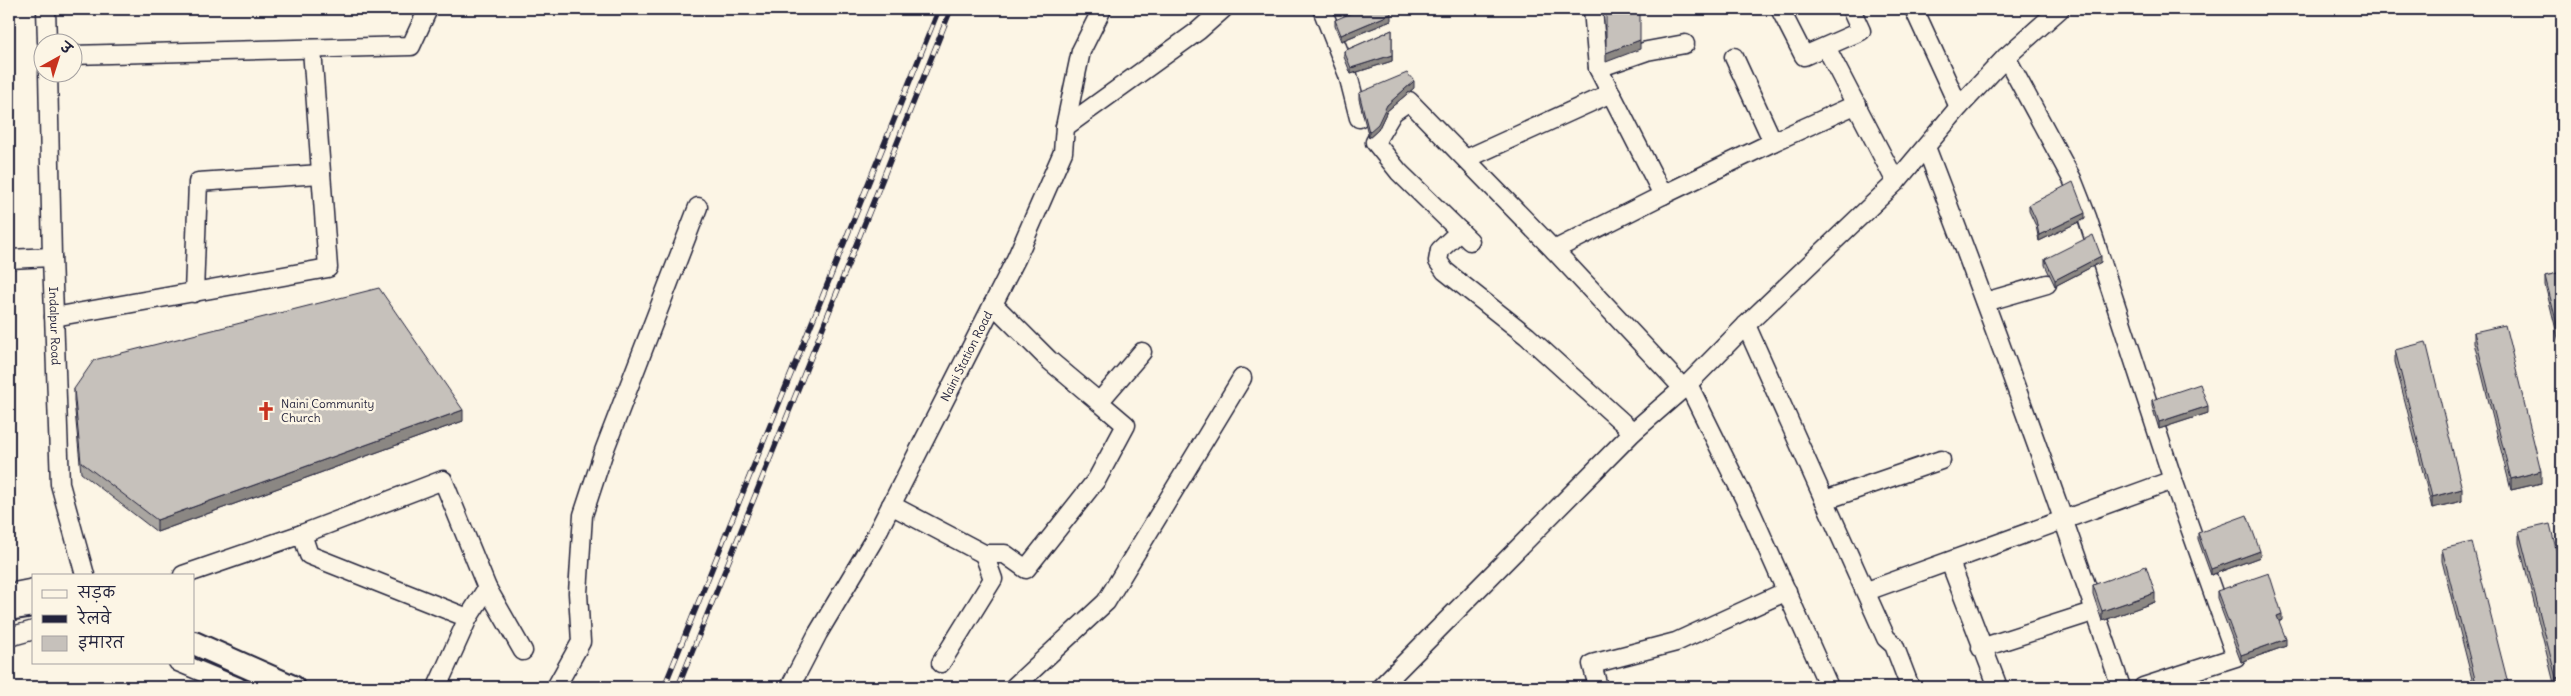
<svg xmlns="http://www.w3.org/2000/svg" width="2571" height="696" viewBox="0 0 2571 696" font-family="Delius,'Playpen Sans Deva',sans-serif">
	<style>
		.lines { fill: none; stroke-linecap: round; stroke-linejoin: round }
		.minor-casing { stroke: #22223b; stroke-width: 21 }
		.major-casing { stroke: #22223b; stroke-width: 26 }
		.minor { stroke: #fcf5e5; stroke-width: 18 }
		.major { stroke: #fcf5e5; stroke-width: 22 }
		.rail-casing { stroke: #22223b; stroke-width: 5.5 }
		.rail { stroke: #fcf5e5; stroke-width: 4; stroke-dasharray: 11; stroke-linecap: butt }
		.wall { fill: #aaa6a1; stroke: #22223b }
		.shaded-wall { fill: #8b8783; stroke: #22223b }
		.building { fill: #c6c1bb; stroke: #22223b }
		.labels { text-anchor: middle; stroke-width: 5; stroke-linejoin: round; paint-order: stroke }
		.street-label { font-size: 12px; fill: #22223b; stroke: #fcf5e5 }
		.poi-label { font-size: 12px; fill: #22223b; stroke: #fcf5e5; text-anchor: start }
	</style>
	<rect width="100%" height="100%" fill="#fcf5e5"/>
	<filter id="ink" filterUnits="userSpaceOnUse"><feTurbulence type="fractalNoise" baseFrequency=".02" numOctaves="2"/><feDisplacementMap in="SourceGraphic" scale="10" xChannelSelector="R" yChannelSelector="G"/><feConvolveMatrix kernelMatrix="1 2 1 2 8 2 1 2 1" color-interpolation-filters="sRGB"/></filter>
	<g filter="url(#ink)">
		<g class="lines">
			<g class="minor-casing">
				<g id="minor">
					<path d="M46,9L47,42"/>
					<path d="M1322,9L1348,75L1359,118"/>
					<path d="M1780,9L1804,56L1861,31L1851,9"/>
					<path d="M1914,9L1959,107"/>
					<path d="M1826,47L1896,182"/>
					<path d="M72,55L411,46L428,9"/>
					<path d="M1734,57L1773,142L1857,104"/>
					<path d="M2006,57L2072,179L2087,217L2173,480L2236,657L2143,687"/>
					<path d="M1598,68L1647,51L1685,44"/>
					<path id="s1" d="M48,72L52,257L60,484L85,575"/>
					<path d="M1065,127L1198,31L1223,9"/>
					<path d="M1926,147C1995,326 2060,506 2121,687"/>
					<path d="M1466,159L1611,93"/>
					<path d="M1663,195L1773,142"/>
					<path d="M1460,231L1440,250L1438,261L1445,271L1527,336L1633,432"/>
					<path d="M1470,241L1399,172L1375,142L1393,112L1409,101L1554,250L1683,388"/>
					<path d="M1554,250L1663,195L1598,68L1593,9"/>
					<path d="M9,259L52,257"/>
					<path d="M194,293L198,182L321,174"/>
					<path d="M1985,302L2047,284"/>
					<path d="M993,304L1049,360L1099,402"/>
					<path d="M54,317L328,268L312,49"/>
					<path d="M1746,325L1886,638L1894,645L1910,687"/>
					<path d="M1688,384L1752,514L1829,687"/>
					<path d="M1825,500L1941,460"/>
					<path d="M891,505L984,554H1005L1026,569L1097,479L1126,425L1099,402L1142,352"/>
					<path d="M302,534L309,555L468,618"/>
					<path d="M1950,562L1998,687"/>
					<path d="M183,575L302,534L443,480L487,588L523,651"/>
					<path d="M1867,591L2173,480"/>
					<path d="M9,593L34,588"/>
					<path d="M9,637L34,630"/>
					<path d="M1981,648L2096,611"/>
					<path d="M178,662L238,687"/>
					<path d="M941,663L993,579L984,554"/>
					<path d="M437,687L468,618L487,588"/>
					<path d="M556,687L581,642L578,593L583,515L604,451L698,207"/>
					<path id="s2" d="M790,687L818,633L873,541L1016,259L1063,152L1065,127L1081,51L1102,9"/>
					<path d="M1014,687L1106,602L1242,378"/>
					<path d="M1381,687L1633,432L1688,384L1746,325L1896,182L1959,107L2006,57L2060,9"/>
					<path d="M1598,687L1592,664L1676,642L1787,591"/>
				</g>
			</g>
			<g class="major-casing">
				<g id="major">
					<path d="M9,609L34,605"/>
					<path d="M194,643L293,687"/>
				</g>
			</g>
			<use href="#minor" class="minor"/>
			<use href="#major" class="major"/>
			<g class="rail-casing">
				<g id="rail">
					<path d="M664,687L939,9"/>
					<path d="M678,687L951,9"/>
				</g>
			</g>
			<use href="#rail" class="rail"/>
		</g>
		<g class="wall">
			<path d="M1335,20L1391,21L1341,41L1335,26Z"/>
			<path d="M1392,30V61L1351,74L1344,57V51Z"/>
			<path d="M1414,88L1387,111L1378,130L1369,138L1359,99V93Z"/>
			<path d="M2029,205L2085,219L2039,241L2036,226L2029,211Z"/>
			<path d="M2045,259L2101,262L2055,286L2045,265Z"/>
			<path d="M2562,272V354L2545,285V276Z"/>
			<path d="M2474,332L2541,483L2511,490L2474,343Z"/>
			<path d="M2395,350L2462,501L2432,508L2395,362Z"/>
			<path d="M74,389L463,421L157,532L81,473L74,401Z"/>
			<path d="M2152,400L2208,413L2159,429L2152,406Z"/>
			<path d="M2519,531L2562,687H2555L2519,543Z"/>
			<path d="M2198,533L2260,557L2211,575L2198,539Z"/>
			<path d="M2442,549L2509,687H2474L2442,561Z"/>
			<path d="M2093,585L2155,602L2102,621L2093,594Z"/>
			<path d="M2217,591L2282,620L2279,622L2286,646L2241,662L2217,598Z"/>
		</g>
		<g class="shaded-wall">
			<path d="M1391,14V21L1341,41V35Z"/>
			<path d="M1640,40V49L1606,62V53Z"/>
			<path d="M1392,55V61L1351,74V68Z"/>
			<path d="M1414,81V88L1387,111L1378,130L1369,138V132L1387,105Z"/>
			<path d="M2085,213V219L2039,241V235Z"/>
			<path d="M2101,256V262L2055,286V280Z"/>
			<path d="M2208,406V413L2159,429V422Z"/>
			<path d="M463,410V421L157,532V520Z"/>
			<path d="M2541,471V483L2511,490V479Z"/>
			<path d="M2462,489V501L2432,508V497Z"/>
			<path d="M2260,551V557L2211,575V569Z"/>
			<path d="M2155,593V602L2102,621V611Z"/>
			<path d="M2282,614V620L2277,622V616Z"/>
			<path d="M2286,639V646L2241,662V655Z"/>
			<path d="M2562,677V687H2556V678Z"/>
		</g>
		<g class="building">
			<path d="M1361,9H1391V14L1341,35L1335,20Z"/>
			<path d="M1606,9H1640V40L1606,53Z"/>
			<path d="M1392,30V55L1351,68L1344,51Z"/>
			<path d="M1407,73L1414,81L1387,105L1378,124L1369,132L1359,93Z"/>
			<path d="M2073,182L2085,213L2039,235L2036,220L2029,205Z"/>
			<path d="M2093,235L2101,256L2055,280L2045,259Z"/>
			<path d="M2562,272V345L2545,276Z"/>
			<path d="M379,288L463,410L157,520L81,462L74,389L94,360Z"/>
			<path d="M2505,325L2541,471L2511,479L2474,332Z"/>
			<path d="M2426,342L2462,489L2432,497L2395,350Z"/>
			<path d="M2200,384L2208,406L2159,422L2152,400Z"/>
			<path d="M2247,515L2260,551L2211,569L2198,533Z"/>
			<path d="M2550,524L2562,574V677L2556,678L2519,531Z"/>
			<path d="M2472,542L2509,687H2477L2442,549Z"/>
			<path d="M2146,566L2155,593L2102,611L2093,585Z"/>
			<path d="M2269,573L2282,614L2277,616L2286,639L2241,655L2217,591Z"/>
		</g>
	</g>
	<defs>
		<g id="church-bare" transform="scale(1.5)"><path d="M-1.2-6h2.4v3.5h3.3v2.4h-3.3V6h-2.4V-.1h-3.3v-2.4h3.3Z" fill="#c8321e" stroke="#fcf5e5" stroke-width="2.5" paint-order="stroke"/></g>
	</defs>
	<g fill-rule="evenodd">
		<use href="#church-bare" x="266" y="411"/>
	</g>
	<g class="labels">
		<g class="street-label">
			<text dy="4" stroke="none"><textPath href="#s1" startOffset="254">Indalpur Road</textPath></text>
			<text dy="4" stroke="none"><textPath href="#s2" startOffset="375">Naini Station Road</textPath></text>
		</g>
		<g class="poi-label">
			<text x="281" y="408">Naini Community<tspan x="281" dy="14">Church</tspan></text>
		</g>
	</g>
	<rect width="2571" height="696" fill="none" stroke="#fcf5e5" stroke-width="30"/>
	<rect x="15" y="15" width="2541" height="666" fill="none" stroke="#22223b" stroke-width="2" filter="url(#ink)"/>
	<rect x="32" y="574" width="162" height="90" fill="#fcf5e5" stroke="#a5a1a1"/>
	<rect x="42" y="590" width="25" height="8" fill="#fcf5e5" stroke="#a5a1a1"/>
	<text x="78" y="598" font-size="15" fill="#22223b">सड़क</text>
	<rect x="42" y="615" width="25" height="8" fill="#22223b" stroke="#a5a1a1"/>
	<text x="78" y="624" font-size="15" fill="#22223b">रेलवे</text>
	<rect x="42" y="636" width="25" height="15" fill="#c6c1bb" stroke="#a5a1a1"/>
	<text x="78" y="648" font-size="15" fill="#22223b">इमारत</text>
	<g transform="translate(58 58) rotate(39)"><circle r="24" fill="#fcf5e5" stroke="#a5a1a1"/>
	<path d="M0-4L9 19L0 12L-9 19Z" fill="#c8321e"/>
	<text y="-8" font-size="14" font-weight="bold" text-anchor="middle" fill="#22223b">उ</text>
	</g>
</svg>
